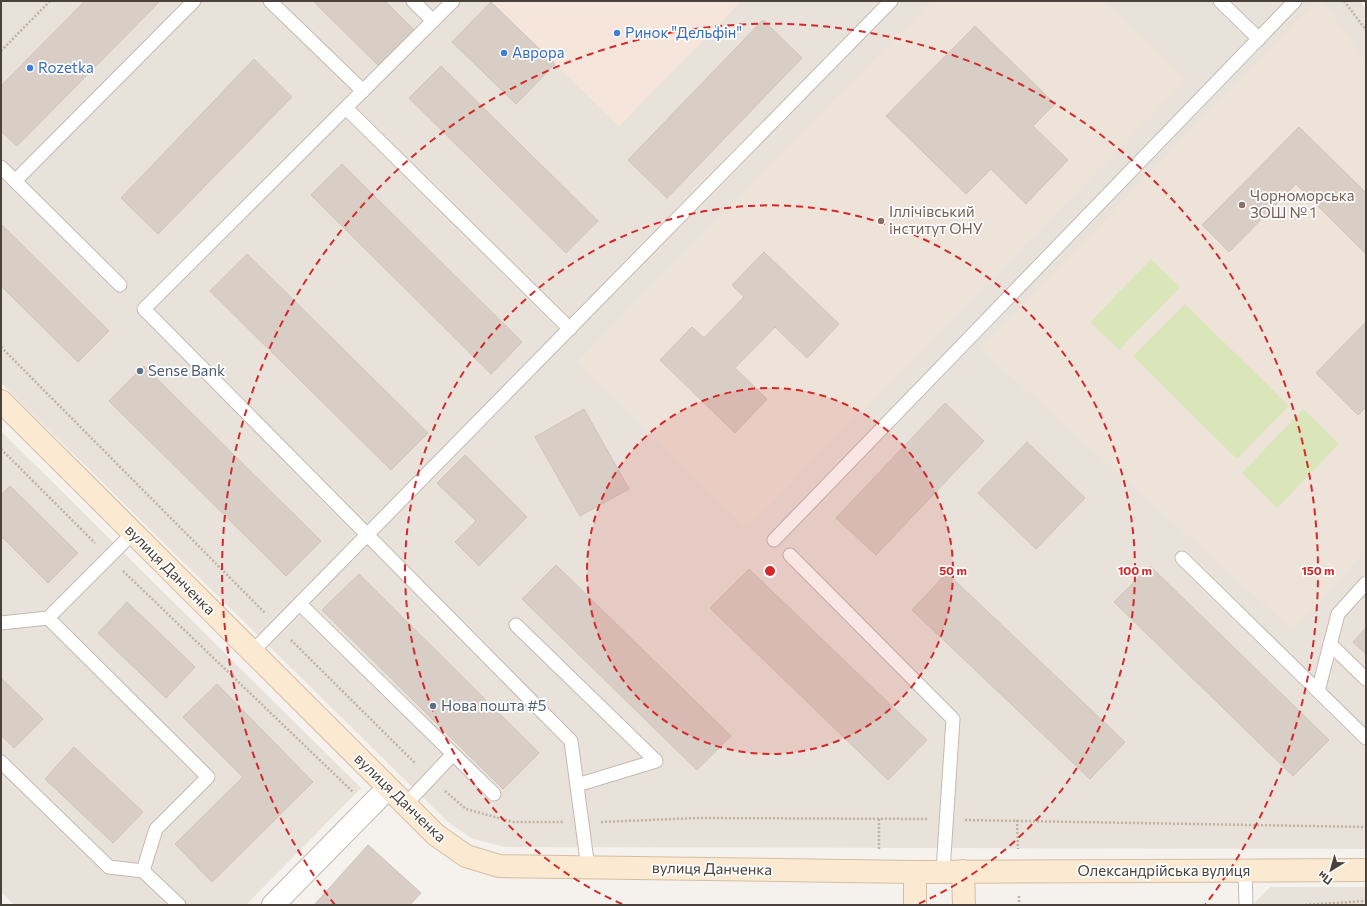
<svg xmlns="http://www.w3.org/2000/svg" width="1367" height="906" viewBox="0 0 1367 906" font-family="Commissioner,sans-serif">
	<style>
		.residential { fill: #e9e2db }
		.commercial { fill: #f5e5da }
		.education { fill: #ede3d8 }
		.green { fill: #dae6b9 }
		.building { fill: #d9cec6; stroke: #d1c2b6 }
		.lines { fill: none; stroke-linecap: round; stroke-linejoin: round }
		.lane-casing { stroke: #c3bab3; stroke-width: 15 }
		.street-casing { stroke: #c3bab3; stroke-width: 24 }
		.secondary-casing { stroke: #d4bea2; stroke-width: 24 }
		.path { stroke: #c1b1a2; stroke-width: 2.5; stroke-dasharray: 2 2; stroke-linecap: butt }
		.lane { stroke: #fff; stroke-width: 13 }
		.street { stroke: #fff; stroke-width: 22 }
		.secondary { stroke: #fbe9d1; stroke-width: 22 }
		.ring { fill: none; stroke: #d62828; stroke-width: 2; stroke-dasharray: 7 5 }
		.shop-dot { fill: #3f7fe0; stroke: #fff; stroke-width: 1.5 }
		.education-dot { fill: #8d6e63; stroke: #fff; stroke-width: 1.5 }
		.service-dot { fill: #5c6f8a; stroke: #fff; stroke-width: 1.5 }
		.labels { text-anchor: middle; stroke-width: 3.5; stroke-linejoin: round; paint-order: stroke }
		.shop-label { font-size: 15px; fill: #366cbe; stroke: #fff; text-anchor: start }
		.education-label { font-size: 15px; fill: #785e54; stroke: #fff; text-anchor: start }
		.service-label { font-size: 15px; fill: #4e5e75; stroke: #fff; text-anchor: start }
		.street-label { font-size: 15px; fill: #4a413a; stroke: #fff }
		.centre { fill: #d62828; stroke: #fff; stroke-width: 2 }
		.ring-label { font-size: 12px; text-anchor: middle; font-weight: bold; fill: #d62828; stroke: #fff; stroke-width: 3.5; stroke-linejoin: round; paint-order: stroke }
	</style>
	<rect width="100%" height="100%" fill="#f5f1ed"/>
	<g class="residential">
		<path d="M4,1H1360L1366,9V849L505,847L473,839L449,823L1,383V4Z"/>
		<path d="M1,431L361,788L246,905H14L1,892Z"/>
		<path d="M1270,887H1366V905H1252Z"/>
	</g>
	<path class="commercial" d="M492,1H742L619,126L491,2Z"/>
	<g class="education">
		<path d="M931,1H1104L1186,81L747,528L577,362Z"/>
		<path d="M1316,1H1322L1366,61V550L1293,630L980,349Z"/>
	</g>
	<g class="green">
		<path d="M1151,259L1180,287L1119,350L1090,322Z"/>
		<path d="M1185,304L1289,406L1237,459L1133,356Z"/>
		<path d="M1303,409L1339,444L1277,508L1242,473Z"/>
	</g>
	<g class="building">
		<path d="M85,1H160L17,146L1,131V86Z"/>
		<path d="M313,1H385L414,30L379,66Z"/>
		<path d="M491,2L555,64L516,104L452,42Z"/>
		<path d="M763,20L802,58L667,198L628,160Z"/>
		<path d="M975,26L1055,104L1033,126L1068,160L1026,204L991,169L966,194L886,116Z"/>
		<path d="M254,59L292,97L158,234L121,198Z"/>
		<path d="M441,66L598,221L566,253L409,98Z"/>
		<path d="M1299,127L1366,193V254L1296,184L1229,252L1202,225Z"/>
		<path d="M342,164L522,342L491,374L311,195Z"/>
		<path d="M1,224L109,331L78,362L1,286Z"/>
		<path d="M764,252L839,324L807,358L775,327L735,368L767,399L735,433L660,360L692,327L704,338L744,297L732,285Z"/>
		<path d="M247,254L428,433L391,470L210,291Z"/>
		<path d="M1366,322V407L1358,415L1316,373Z"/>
		<path d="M144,366L321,541L286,576L109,401Z"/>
		<path d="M945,403L984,441L876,555L836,518Z"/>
		<path d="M584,409L629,489L580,516L535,437Z"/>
		<path d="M1027,442L1085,498L1036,549L978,493Z"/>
		<path d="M465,455L527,517L479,566L455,542L476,521L437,483Z"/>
		<path d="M10,486L78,553L48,583L1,536V495Z"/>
		<path d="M556,565L731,736L697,770L522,599Z"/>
		<path d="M1150,566L1329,740L1293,776L1114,602Z"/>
		<path d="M749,569L927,740L888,780L710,608Z"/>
		<path d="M947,573L1125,742L1090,779L912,610Z"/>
		<path d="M359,574L539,753L503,789L322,610Z"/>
		<path d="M127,602L195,667L166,698L98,633Z"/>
		<path d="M1366,628V654L1353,642Z"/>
		<path d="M1,678L43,719L14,748L1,735Z"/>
		<path d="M217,684L313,782L212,882L175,844L243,777L183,717Z"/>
		<path d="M74,747L143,812L113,843L45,779Z"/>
		<path d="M368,845L421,893L410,905H314Z"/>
	</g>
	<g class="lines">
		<g class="lane-casing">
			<g id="lane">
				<path d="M270,1L363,91"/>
				<path d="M413,1L433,21"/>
				<path d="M453,1L144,309L571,741L588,868"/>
				<path d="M1220,1L1259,39"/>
				<path d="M346,108L570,329"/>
				<path d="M1,167L120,285"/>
				<path d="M15,181L194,1"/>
				<path d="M774,540L1295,1"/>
				<path d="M790,555L953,719L943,871"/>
				<path d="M1182,558L1366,738"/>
				<path d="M300,604L494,794"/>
				<path d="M48,618L208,777L156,829L143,871"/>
				<path d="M1,623L48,618L133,533"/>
				<path d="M516,625L656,761L577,785"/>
				<path d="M1330,644L1366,679"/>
				<path d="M252,652L891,1"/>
				<path d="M1318,691L1338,614L1366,583"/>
				<path d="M1,762L109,867L143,871L179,905"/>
				<path d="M405,805L453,754"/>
				<path d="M1245,871L1246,905"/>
			</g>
		</g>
		<g class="street-casing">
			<path id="street" d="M273,905L388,788"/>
		</g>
		<g class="secondary-casing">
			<g id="secondary">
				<path d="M1,401L436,835L466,856L499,866L915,872L1366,870"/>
				<path d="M963,871L964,905"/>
				<path d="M915,872V905"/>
			</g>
		</g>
		<g class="path">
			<path d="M1344,1L1366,30"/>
			<path d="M1,51L50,1"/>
			<path d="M1,347L265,613"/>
			<path d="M1,449L95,543"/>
			<path d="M123,571L353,792"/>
			<path d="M291,640L416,764"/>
			<path d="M445,791L466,809L513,822H564"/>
			<path d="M879,819V849"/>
			<path d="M965,820L1366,827"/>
			<path d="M1017,820L1018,849"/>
			<path d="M601,822L698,818L928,819"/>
			<path d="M1019,896V905"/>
			<path d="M1305,905L1366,901"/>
		</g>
		<use href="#lane" class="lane"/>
		<use href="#street" class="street"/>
		<use href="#secondary" class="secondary"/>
	</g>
	<circle cx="770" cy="571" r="183" fill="#d62828" fill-opacity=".12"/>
	<g class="ring">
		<circle cx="770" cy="571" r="183"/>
		<path d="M622 904A365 365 0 1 1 918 904"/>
		<path d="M335 905A548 548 0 1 1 1205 905"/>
	</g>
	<g class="shop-dot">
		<circle cx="617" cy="33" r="4"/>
		<circle cx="504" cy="53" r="4"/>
		<circle cx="30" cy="68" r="4"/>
	</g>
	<g class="education-dot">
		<circle cx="1242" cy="205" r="4"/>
		<circle cx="881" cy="221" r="4"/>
	</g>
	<g class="service-dot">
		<circle cx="140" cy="371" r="4"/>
		<circle cx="433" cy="706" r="4"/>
	</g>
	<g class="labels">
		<g class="shop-label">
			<text x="625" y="38">Ринок "Дельфін"</text>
			<text x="512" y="58">Аврора</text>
			<text x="38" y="73">Rozetka</text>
		</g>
		<g class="education-label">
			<text x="1250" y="201">Чорноморська<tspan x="1250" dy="17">ЗОШ № 1</tspan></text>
			<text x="889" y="217">Іллічівський<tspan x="889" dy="17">інститут ОНУ</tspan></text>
		</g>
		<g class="service-label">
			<text x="148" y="376">Sense Bank</text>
			<text x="441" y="711">Нова пошта #5</text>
		</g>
		<g class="street-label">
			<text transform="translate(170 570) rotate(45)" y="5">вулиця Данченка</text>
			<text transform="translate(400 798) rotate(44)" y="5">вулиця Данченка</text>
			<text transform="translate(712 869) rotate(1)" y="5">вулиця Данченка</text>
			<text x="1164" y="876">Олександрійська вулиця</text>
		</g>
	</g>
	<circle cx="770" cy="571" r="6" class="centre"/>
	<g class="ring-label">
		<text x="953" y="575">50 m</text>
		<text x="1135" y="575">100 m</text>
		<text x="1318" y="575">150 m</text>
	</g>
	<rect width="1367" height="906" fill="none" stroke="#4a413a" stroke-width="4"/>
	<g transform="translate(1331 870) rotate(217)" stroke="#ffffff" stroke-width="3" paint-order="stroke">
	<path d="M0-3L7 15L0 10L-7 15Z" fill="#4a413a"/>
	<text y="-6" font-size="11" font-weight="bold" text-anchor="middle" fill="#4a413a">Пн</text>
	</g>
</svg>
